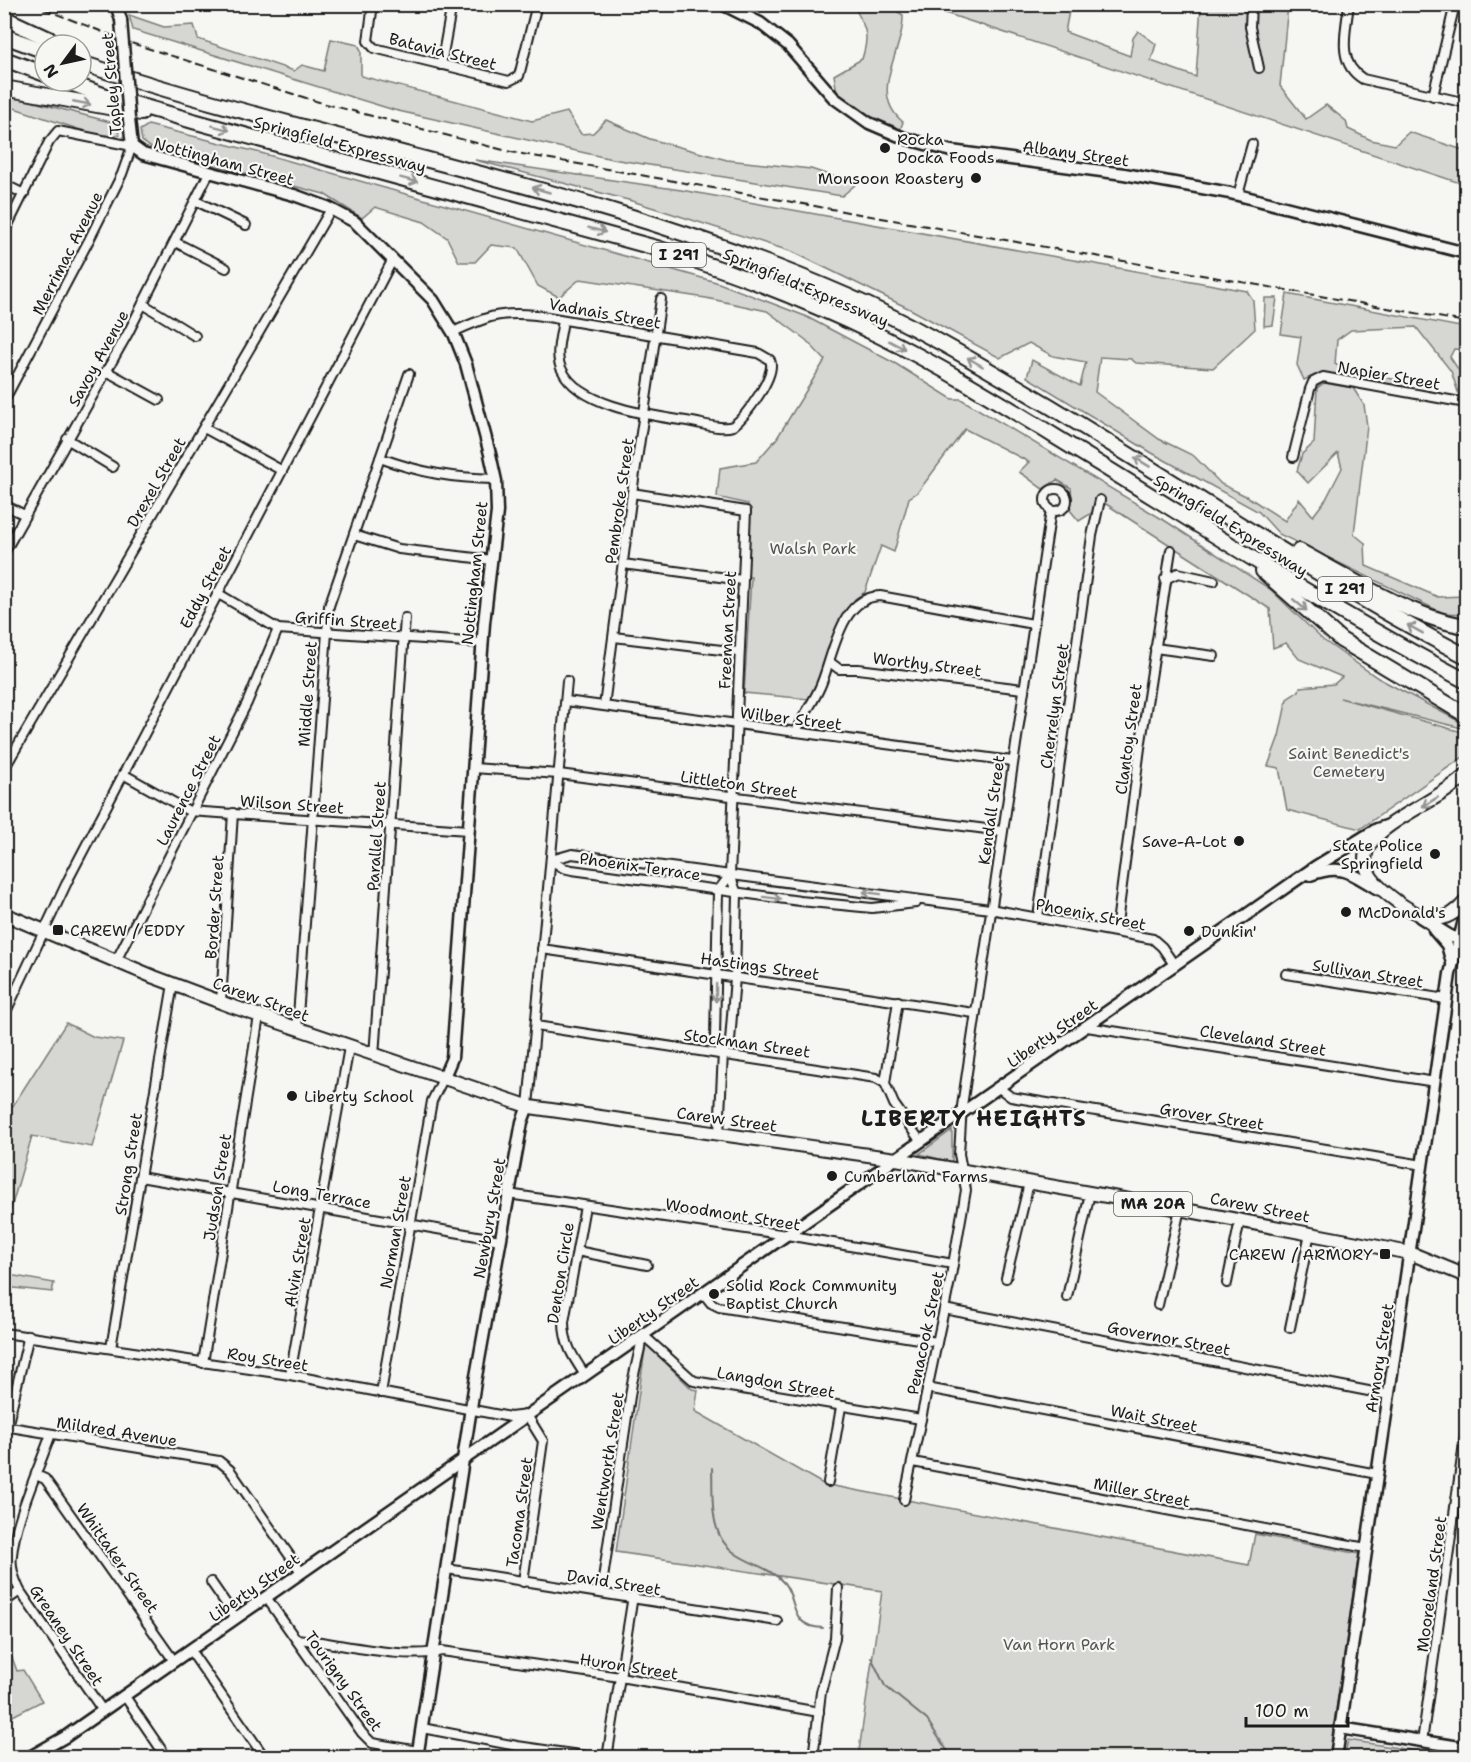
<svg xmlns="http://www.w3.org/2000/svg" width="1471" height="1762" viewBox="0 0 1471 1762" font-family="'Shantell Sans',sans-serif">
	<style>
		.green { fill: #d6d6d2; stroke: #797977; stroke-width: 1.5 }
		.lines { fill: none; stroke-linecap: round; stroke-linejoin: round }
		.stream { stroke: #727271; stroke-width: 2 }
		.street-casing { stroke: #1c1c1c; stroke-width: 12 }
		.secondary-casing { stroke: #1c1c1c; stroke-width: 15 }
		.primary-casing { stroke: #1c1c1c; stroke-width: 16 }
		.highway-casing { stroke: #1c1c1c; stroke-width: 18 }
		.street { stroke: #f6f6f2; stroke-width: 8 }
		.secondary { stroke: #f6f6f2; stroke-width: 10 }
		.primary { stroke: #f6f6f2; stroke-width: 12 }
		.highway { stroke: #f6f6f2; stroke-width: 14 }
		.rail { stroke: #1c1c1c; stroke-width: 2; stroke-dasharray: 9 4.5; stroke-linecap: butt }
		.secondary-bridge-casing { stroke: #1c1c1c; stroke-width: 15; stroke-linecap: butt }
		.secondary-bridge { stroke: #f6f6f2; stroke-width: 10 }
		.oneway { stroke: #949492 }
		.poi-dot { fill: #1c1c1c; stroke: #f6f6f2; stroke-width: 2 }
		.labels { text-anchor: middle; stroke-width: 4.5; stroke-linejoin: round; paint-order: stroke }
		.shield { fill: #f6f6f2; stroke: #5d5d5c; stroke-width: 1.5 }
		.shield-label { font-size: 15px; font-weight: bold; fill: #1c1c1c }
		.street-label { font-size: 16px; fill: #1c1c1c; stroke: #f6f6f2 }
		.poi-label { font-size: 16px; fill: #1c1c1c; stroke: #f6f6f2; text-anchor: start }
		.park-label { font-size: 16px; fill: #545453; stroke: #f6f6f2 }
		.district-label { font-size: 22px; font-weight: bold; letter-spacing: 1.5px; fill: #1c1c1c; stroke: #f6f6f2 }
	</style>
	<rect width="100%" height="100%" fill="#f6f6f2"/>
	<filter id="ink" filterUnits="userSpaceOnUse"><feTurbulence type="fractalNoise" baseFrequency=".0167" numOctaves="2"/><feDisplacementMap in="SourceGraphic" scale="12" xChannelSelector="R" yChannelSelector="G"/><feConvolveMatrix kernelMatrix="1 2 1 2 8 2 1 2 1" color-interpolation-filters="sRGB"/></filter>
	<g filter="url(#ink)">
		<g class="green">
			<path d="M860,5L890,7L903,15C904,53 867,92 903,122L899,133L867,115L837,93L834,75L862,59C869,37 867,30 856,10Z"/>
			<path d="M921,5H996L999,10L1007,5H1057L1058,8L1069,11L1065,32L1130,56L1133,38L1138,31L1156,44L1151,61L1196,77L1201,5H1288L1280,86L1306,119L1326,105L1346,121L1348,129L1371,140L1395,145L1409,132L1466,151V185Z"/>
			<path d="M129,15L164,27L194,25L198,39L294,71L302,65L324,71L331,39L358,45L361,50V76L532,121L567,112L581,134L593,133L606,120L650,139L727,160L811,169L856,184L842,196L612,159L394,110L133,30Z"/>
			<path d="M4,94L114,123L120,135L110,138L96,135L5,105Z"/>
			<path d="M148,125L261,153L716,282L805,316L896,364L952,399H961L1167,522L1270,589L1323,640L1378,678L1466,725V729L1340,698L1466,733V755L1360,829L1287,810L1279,768L1268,766L1279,736L1287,699L1299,691L1300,687L1334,684L1342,677L1299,659L1286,643L1273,648L1270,609L1106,504L1079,521L1069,509L1072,500L1071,488L1057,480L1043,489C1035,484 1028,477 1019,472L1029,462L965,429L918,492L909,498L894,552L881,546L865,592L855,599L809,699L744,693L751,577H748V504L717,497L720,468L756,462L777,438L825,360L806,340L767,311L706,298L580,279L559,297L538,286L517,248L491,245L475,262H459L447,238L424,222L375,207L362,218L324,194L153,149L142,141L140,130Z"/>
			<path d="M475,160L681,190L1247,291L1253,300L1255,329L1213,368L1136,363L1131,359L1100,357L1095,392L1159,439L1194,456L1221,484L1248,497L1285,521L1299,499L1313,516L1326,499L1342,468L1338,453L1308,483L1297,471L1302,454L1314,443L1317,388L1324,383L1353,388L1364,405L1367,426L1354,534L1365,543L1366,566L1438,597L1466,596V614L1443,613L1279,534L1259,512L1152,453L1027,377L1032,360L1080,386L1086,362L1053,356L1029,343L1000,358L912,310L793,252L632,201Z"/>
			<path d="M1287,294L1466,328V350L1454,349L1450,357L1462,375L1465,396L1459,395L1451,371L1416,327L1351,330L1337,340L1335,364L1346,370L1408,382L1403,389L1320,373L1304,380L1297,365L1301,337L1281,334Z"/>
			<path d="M1265,298H1277L1273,325L1264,326Z"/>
			<path d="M66,1023L94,1037L123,1041L92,1147L32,1136L5,1229V1118Z"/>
			<path d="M952,1130V1162L919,1154Z"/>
			<path d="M4,1274L54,1283L52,1292L5,1287Z"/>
			<path d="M646,1343L692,1389L698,1390L695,1411L823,1484L1249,1565L1255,1534L1359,1554L1329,1757L858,1758L882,1591L616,1552Z"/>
			<path d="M5,1638L17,1671L23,1670L42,1701L5,1720Z"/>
			<path d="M1348,1740L1417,1751L1419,1757H1344Z"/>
		</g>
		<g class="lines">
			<g class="stream">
				<path d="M712,1468C713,1490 710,1518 721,1538C735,1563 767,1563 784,1583C798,1600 788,1627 823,1628"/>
				<path d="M871,1657L885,1686L927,1720L952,1758"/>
			</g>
			<g class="street-casing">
				<g id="street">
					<path d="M373,4L368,41L374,48L509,81L519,76L537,4"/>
					<path d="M1251,4L1250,27L1259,68"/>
					<path d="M1349,4C1346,31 1336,63 1363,79L1466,103"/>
					<path d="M441,65L452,4"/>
					<path d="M1433,96L1455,4"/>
					<path d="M4,184L24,194"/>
					<path d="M1238,195L1252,144"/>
					<path d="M196,201L246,225"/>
					<path d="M4,233L49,142L58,131L132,146L122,174L89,240L4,401"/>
					<path d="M175,242L226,268"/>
					<path d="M143,304L195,336"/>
					<path d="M453,332C486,317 499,311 536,315L758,353L770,360C777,375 746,416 733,426C721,430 704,424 692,422C656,416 580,408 562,370C554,355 561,336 563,320"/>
					<path d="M106,371L159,400"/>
					<path d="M204,428L281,470"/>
					<path d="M67,439L113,467"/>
					<path d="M1293,457L1310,389L1313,382L1323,377L1466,403"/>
					<path d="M380,458C421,473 452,478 495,479"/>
					<circle cx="1056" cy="500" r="11"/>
					<path d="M632,493L746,511L730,875L737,894L735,977L730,1041L723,1053L719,1134"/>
					<path d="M4,505L25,515"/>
					<path d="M354,535L399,549L492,560"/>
					<path d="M4,553L128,333L209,173"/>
					<path d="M623,564L742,580"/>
					<path d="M1165,579L1178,573L1214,581"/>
					<path d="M217,593L278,629L482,643"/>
					<path d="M614,637L738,652"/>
					<path d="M1155,648L1214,656"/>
					<path d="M831,663L839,669H858L1023,689"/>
					<path d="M566,701L1012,761"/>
					<path d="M604,706L632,493L661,299"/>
					<path d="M796,732C802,717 813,703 820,687C833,659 839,597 880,596L1033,624"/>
					<path d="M473,768L559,774L1002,831"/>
					<path d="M4,769L331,209"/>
					<path d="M123,774L189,811L468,830"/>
					<path d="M551,860L572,854L990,909L1153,939L1162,947L1175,966"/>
					<path d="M551,860L563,868L572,870L800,901L872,908L916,903"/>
					<path d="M1038,917L1092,536L1100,500"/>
					<path d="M1116,931L1140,748L1171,550"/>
					<path d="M542,949L974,1013"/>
					<path d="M116,961L247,703L278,629"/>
					<path d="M1286,974L1446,999"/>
					<path d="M221,1002L233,813"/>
					<path d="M4,1016L69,878L393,259"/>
					<path d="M536,1026L876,1078L885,1083L894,1104L921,1142"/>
					<path d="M1087,1027L1435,1082"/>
					<path d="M297,1029L329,606L409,374"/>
					<path d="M723,1053L715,1038L718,891L730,875"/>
					<path d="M374,1056L405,618"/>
					<path d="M885,1083L898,1001"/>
					<path d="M999,1088L1011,1097L1423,1165"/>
					<path d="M528,1106L567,681"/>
					<path d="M140,1177L500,1240"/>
					<path d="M508,1194L787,1235L953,1264"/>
					<path d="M585,1206L564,1322C564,1344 573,1357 585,1375"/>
					<path d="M577,1251L647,1265"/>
					<path d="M1006,1278L1029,1183"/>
					<path d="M1227,1283L1240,1220"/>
					<path d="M703,1293L711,1303L719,1307L937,1342"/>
					<path d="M1067,1297L1090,1193"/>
					<path d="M1158,1305L1180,1209"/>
					<path d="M944,1309L1389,1395"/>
					<path d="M1290,1328L1310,1233"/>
					<path d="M4,1333L290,1375L510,1417L527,1415L543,1441L523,1582"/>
					<path d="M643,1335L694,1381L921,1419"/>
					<path d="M111,1348L173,984"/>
					<path d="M203,1363L259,1016"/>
					<path d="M290,1375L349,1047"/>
					<path d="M927,1388L1377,1474"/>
					<path d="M381,1393L432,1101L443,1079"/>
					<path d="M4,1426L219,1461L230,1470L301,1572"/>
					<path d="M7,1427L29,1335"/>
					<path d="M51,1434C39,1468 15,1520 12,1555C10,1568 15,1580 20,1591L103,1711"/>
					<path d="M913,1462L1366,1548"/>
					<path d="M36,1475L45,1479L61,1501L174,1661"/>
					<path d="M828,1482L841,1407"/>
					<path d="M904,1500L951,1276L966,1190L959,1154L962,1106L1051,510"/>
					<path d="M447,1569L777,1621"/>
					<path d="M211,1582L236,1618"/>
					<path d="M601,1592L632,1383L643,1335"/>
					<path d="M266,1597L362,1733L372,1743L418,1751"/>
					<path d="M4,1602L20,1591"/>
					<path d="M297,1639C341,1643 401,1660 442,1651L620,1677L819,1712"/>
					<path d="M190,1650L265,1758"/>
					<path d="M124,1695L167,1758"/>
					<path d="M422,1728L517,1746L600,1758"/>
					<path d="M1422,1742L1466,1429"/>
					<path d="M607,1758L633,1596"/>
					<path d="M813,1758L821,1692L835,1638L838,1588"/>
				</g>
			</g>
			<g class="secondary-casing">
				<g id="secondary">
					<path d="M116,4L121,20"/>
					<path d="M722,4L760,23L788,45L834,98L869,123L904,138L951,151L1124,174L1230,193L1466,253"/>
					<path d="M129,119L132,146L143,154L294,195L327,207L355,222L433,300L454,334L466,364L490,454L496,481L497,512L484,623L452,1058L443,1079"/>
					<path d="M1310,875C1343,863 1350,873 1378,889"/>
					<path d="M1420,917L1452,937L1466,939"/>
					<path d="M1434,930L1447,945L1452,963"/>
					<path d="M1340,1728L1466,1748"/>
					<path d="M28,1758L65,1737L1315,867L1377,829L1386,826"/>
					<path d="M417,1758L475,1382L522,1122L528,1106"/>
					<path d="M1336,1758L1450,974L1466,913"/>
				</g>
			</g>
			<g class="primary-casing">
				<g id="primary">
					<path d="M1466,775C1442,799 1385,820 1370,844C1354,869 1381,890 1399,903C1424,920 1444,928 1466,901"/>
					<path d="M4,914L154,977L231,1006L530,1107L896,1159L1169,1207L1410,1253L1466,1276"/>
				</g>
			</g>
			<g class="highway-casing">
				<g id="highway">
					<path d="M4,18L62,45"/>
					<path d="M4,36L45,51"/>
					<path d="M4,59L45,74"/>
					<path d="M81,63C335,146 602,188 847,296C917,326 982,366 1048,405C1187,489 1322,581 1466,656"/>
					<path d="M65,81L103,95L193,121L660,249C734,272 808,301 878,335C949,370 1015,412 1082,453C1209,531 1334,612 1466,681"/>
					<path d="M4,88L141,113"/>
					<path d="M1299,551C1347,577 1414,619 1466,626"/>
					<path d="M1263,571L1341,640L1466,715"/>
				</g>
			</g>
			<use href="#street" class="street"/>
			<use href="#secondary" class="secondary"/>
			<use href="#primary" class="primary"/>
			<use href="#highway" class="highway"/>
			<path class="rail" d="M31,4L131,43L322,103L511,152L1466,322"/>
			<g class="secondary-bridge-casing">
				<path id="secondary-bridge" d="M121,20L129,119"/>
			</g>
			<use href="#secondary-bridge" class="secondary-bridge"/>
		</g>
		<defs><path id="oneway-shaft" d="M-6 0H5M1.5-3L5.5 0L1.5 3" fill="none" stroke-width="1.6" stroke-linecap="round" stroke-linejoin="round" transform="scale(1.5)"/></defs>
		<g class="oneway">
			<use href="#oneway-shaft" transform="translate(82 103) rotate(11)"/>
			<use href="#oneway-shaft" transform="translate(221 128) rotate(15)"/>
			<use href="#oneway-shaft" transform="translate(409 180) rotate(15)"/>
			<use href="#oneway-shaft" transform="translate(541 190) rotate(-164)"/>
			<use href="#oneway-shaft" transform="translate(597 230) rotate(15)"/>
			<use href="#oneway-shaft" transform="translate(897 345) rotate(28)"/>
			<use href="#oneway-shaft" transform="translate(975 362) rotate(-150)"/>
			<use href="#oneway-shaft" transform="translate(1142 462) rotate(-149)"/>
			<use href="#oneway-shaft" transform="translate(1300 605) rotate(40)"/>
			<use href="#oneway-shaft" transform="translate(1415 629) rotate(-151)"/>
			<use href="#oneway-shaft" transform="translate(1430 802) rotate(149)"/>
			<use href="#oneway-shaft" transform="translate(872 893) rotate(-173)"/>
			<use href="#oneway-shaft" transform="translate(772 898) rotate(7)"/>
			<use href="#oneway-shaft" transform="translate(716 993) rotate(91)"/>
		</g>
	</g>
	<g class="poi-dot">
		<circle cx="885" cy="148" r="6"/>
		<circle cx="976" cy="178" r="6"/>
		<circle cx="1239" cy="841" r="6"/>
		<circle cx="1435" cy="854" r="6"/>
		<circle cx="1346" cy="912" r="6"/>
		<rect x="52" y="924" width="12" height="12" rx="3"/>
		<circle cx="1189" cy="931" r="6"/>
		<circle cx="292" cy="1096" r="6"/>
		<circle cx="832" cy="1176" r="6"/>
		<rect x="1379" y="1248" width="12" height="12" rx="3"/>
		<circle cx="714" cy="1294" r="6"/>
	</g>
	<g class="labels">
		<g class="shield">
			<rect x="652" y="243" width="54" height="24" rx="4.5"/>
			<rect x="1318" y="577" width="54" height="24" rx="4.5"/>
			<rect x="1114" y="1192" width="78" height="24" rx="4.5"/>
		</g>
		<g class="shield-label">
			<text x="679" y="260">I 291</text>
			<text x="1345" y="594">I 291</text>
			<text x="1153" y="1209">MA 20A</text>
		</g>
		<g class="street-label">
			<text transform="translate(443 51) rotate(14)" y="6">Batavia Street</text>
			<text transform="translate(111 84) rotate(-95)" y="6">Tapley Street</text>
			<text transform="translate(340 144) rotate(15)" y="6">Springfield Expressway</text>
			<text transform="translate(1076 153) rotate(8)" y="6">Albany Street</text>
			<text transform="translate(224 161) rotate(15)" y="6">Nottingham Street</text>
			<text transform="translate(67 253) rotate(-63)" y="6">Merrimac Avenue</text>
			<text transform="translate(806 287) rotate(23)" y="6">Springfield Expressway</text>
			<text transform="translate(605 313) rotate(10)" y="6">Vadnais Street</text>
			<text transform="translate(98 358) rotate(-61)" y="6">Savoy Avenue</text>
			<text transform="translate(1389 375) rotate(10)" y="6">Napier Street</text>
			<text transform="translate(156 482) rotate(-60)" y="6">Drexel Street</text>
			<text transform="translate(619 501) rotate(-82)" y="6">Pembroke Street</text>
			<text transform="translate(1231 525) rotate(32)" y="6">Springfield Expressway</text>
			<text transform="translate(474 573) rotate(-84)" y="6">Nottingham Street</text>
			<text transform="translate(205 587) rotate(-62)" y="6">Eddy Street</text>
			<text transform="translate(346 620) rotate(4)" y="6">Griffin Street</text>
			<text transform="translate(727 630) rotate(-87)" y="6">Freeman Street</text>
			<text transform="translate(927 664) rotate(7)" y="6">Worthy Street</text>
			<text transform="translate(307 694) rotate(-86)" y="6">Middle Street</text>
			<text transform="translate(1054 706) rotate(-82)" y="6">Cherrelyn Street</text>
			<text transform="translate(791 718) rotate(7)" y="6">Wilber Street</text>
			<text transform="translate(1128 739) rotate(-82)" y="6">Clantoy Street</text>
			<text transform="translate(739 784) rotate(8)" y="6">Littleton Street</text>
			<text transform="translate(188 790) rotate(-63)" y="6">Laurence Street</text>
			<text transform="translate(292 804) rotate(4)" y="6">Wilson Street</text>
			<text transform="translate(991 810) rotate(-82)" y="6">Kendall Street</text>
			<text transform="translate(376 836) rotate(-86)" y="6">Parallel Street</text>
			<text transform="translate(640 866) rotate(8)" y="6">Phoenix Terrace</text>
			<text transform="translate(214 907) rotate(-86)" y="6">Border Street</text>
			<text transform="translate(1091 914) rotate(11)" y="6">Phoenix Street</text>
			<text transform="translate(760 966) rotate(8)" y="6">Hastings Street</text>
			<text transform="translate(1368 973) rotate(9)" y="6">Sullivan Street</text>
			<text transform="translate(261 999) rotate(20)" y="6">Carew Street</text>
			<text transform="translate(1052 1033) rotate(-35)" y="6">Liberty Street</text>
			<text transform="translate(1263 1040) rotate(9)" y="6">Cleveland Street</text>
			<text transform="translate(747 1043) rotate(8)" y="6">Stockman Street</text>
			<text transform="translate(1212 1116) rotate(9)" y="6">Grover Street</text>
			<text transform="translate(727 1119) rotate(8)" y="6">Carew Street</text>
			<text transform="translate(128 1164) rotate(-81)" y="6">Strong Street</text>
			<text transform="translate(217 1187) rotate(-81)" y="6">Judson Street</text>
			<text transform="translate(322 1194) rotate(10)" y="6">Long Terrace</text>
			<text transform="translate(1260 1207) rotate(11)" y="6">Carew Street</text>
			<text transform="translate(733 1214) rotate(9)" y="6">Woodmont Street</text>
			<text transform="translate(489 1218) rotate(-80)" y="6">Newbury Street</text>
			<text transform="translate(395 1232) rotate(-80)" y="6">Norman Street</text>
			<text transform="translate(297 1262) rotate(-80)" y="6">Alvin Street</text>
			<text transform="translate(560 1273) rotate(-81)" y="6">Denton Circle</text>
			<text transform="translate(653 1310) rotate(-35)" y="6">Liberty Street</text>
			<text transform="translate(925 1333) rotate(-78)" y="6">Penacook Street</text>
			<text transform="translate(1169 1338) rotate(11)" y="6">Governor Street</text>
			<text transform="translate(1379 1358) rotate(-81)" y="6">Armory Street</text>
			<text transform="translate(268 1359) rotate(9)" y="6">Roy Street</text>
			<text transform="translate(776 1382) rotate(10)" y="6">Langdon Street</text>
			<text transform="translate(1154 1418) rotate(11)" y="6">Wait Street</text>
			<text transform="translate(117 1431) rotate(9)" y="6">Mildred Avenue</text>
			<text transform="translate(607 1461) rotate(-81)" y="6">Wentworth Street</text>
			<text transform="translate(1142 1492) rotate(11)" y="6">Miller Street</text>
			<text transform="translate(519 1512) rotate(-82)" y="6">Tacoma Street</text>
			<text transform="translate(118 1558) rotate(55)" y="6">Whittaker Street</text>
			<text transform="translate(614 1582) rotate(9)" y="6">David Street</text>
			<text transform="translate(1431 1584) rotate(-82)" y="6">Mooreland Street</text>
			<text transform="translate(254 1587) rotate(-35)" y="6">Liberty Street</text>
			<text transform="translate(67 1635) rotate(56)" y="6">Greaney Street</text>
			<text transform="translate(629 1666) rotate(9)" y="6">Huron Street</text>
			<text transform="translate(344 1681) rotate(54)" y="6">Tourigny Street</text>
		</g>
		<g class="poi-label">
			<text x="897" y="145">Rocka<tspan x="897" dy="18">Docka Foods</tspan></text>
			<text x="964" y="184" text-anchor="end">Monsoon Roastery</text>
			<text x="1227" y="847" text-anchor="end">Save-A-Lot</text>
			<text x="1423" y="851" text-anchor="end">State Police<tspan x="1423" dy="18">Springfield</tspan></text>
			<text x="1358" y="918">McDonald's</text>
			<text x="70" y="936">CAREW / EDDY</text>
			<text x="1201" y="937">Dunkin'</text>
			<text x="304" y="1102">Liberty School</text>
			<text x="844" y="1182">Cumberland Farms</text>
			<text x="1373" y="1260" text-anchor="end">CAREW / ARMORY</text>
			<text x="726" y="1291">Solid Rock Community<tspan x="726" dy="18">Baptist Church</tspan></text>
		</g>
		<g class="park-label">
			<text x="813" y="554">Walsh Park</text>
			<text x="1349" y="759">Saint Benedict's<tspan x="1349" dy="18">Cemetery</tspan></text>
			<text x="1059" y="1650">Van Horn Park</text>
		</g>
		<g class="district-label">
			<text x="974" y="1126">LIBERTY HEIGHTS</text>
		</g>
	</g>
	<rect width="1471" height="1762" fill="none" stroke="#f6f6f2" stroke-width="24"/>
	<rect x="12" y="12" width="1447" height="1738" fill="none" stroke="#1c1c1c" stroke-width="2" filter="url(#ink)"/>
	<g transform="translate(63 63) rotate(237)"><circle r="28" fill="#f6f6f2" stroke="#9f9f9c" stroke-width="1.5"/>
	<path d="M0-4.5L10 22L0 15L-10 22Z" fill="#1c1c1c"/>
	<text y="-9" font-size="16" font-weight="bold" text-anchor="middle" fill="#1c1c1c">N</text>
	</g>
	<path d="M1246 1717v9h102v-9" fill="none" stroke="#1c1c1c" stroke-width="3"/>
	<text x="1255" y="1717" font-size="18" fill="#1c1c1c" stroke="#f6f6f2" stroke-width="4.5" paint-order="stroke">100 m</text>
</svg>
